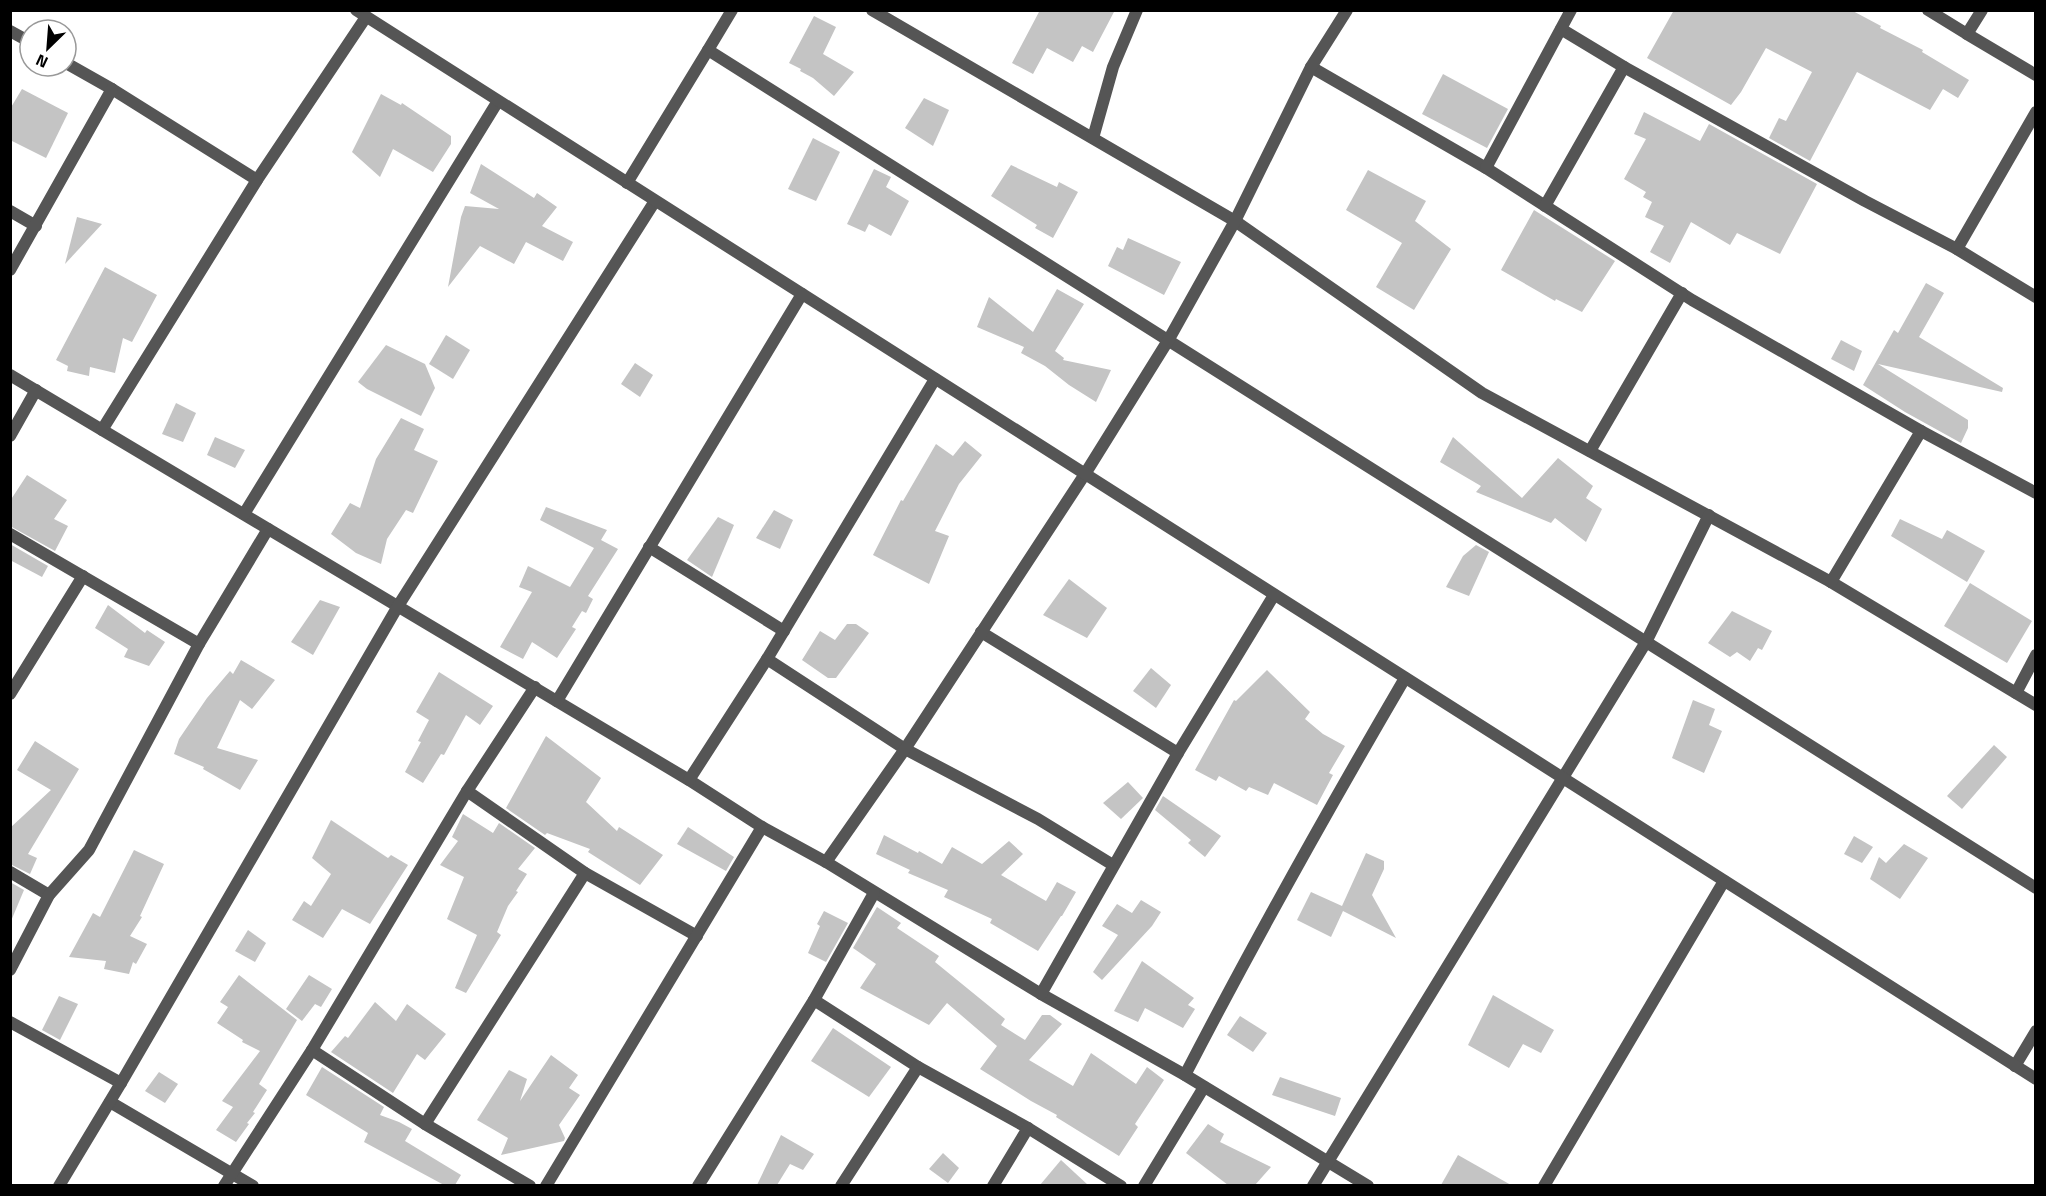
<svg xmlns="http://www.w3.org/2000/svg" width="2046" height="1196" viewBox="0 0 2046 1196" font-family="'Titillium Web',sans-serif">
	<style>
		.building { fill: #c4c4c4 }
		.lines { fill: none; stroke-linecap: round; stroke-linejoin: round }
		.minor { stroke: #555; stroke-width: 12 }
		.tertiary { stroke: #555; stroke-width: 12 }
	</style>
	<rect width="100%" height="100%" fill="#fff"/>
	<g class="building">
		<path d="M1040,10H1115L1093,52L1082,46L1073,62L1047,48L1033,74L1012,63Z"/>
		<path d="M1674,10H1851L1881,26L1880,28L1923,50L1922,52L1969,80L1958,98L1943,89L1930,110L1857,72L1810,161L1769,138L1779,118L1786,121L1812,72L1766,48L1741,92L1731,105L1647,58Z"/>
		<path d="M814,16L836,27L823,54L854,72L834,96L813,78L800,71L801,69L789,63Z"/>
		<path d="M1443,74L1508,109L1487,148L1422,114Z"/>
		<path d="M22,89L68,113L46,158L10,140V109Z"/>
		<path d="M381,94L401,105L402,103L451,136V144L433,172L393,149L380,177L352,152Z"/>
		<path d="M924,98L949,110L933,146L905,128Z"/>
		<path d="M1644,112L1700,141L1709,124L1817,184L1780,254L1737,233L1730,245L1691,222L1670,263L1650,252L1664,226L1645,217L1652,202L1643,197L1646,192L1624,179L1646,139L1634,134Z"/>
		<path d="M813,138L840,152L816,201L788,189Z"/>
		<path d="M481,164L534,198L537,193L557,207L542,226L573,242L563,261L526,242L514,264L480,246L448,287L461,217L465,206L499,209L470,193Z"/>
		<path d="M1011,165L1057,187L1059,182L1078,192L1053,238L1035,228L1037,225L991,196Z"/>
		<path d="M874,169L891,177L886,187L909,201L891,236L869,224L865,232L847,224Z"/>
		<path d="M1368,170L1426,201L1415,221L1451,249L1414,310L1376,287L1402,243L1346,210Z"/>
		<path d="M1534,210L1615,261L1582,312L1556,299L1555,301L1501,270Z"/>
		<path d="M77,217L102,224L65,264Z"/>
		<path d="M1128,238L1181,262L1164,295L1108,266L1117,247L1123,250Z"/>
		<path d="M105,267L157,295L132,342L123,338L115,373L90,367L89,376L67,371L68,366L56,360Z"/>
		<path d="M1926,283L1944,293L1919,337L2003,388L2002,392L1878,364L1968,420V428L1961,443L1905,412L1863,385L1894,330L1898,333Z"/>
		<path d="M1057,289L1084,304L1055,351L1064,358L1063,360L1111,370L1096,402L1069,385L1045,366L1021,353L1024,347L977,327L989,297L1033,332Z"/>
		<path d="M446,335L470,350L453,379L429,364Z"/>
		<path d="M1841,340L1862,351L1854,371L1831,359Z"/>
		<path d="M386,345L425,364L435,388L421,416L367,389L358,382Z"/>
		<path d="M635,363L653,375L640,397L621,384Z"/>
		<path d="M176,403L196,413L183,442L162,434Z"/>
		<path d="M401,418L424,429L414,450L438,461L413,513L406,510L387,539L381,564L356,553L331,534L350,503L360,508L376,459Z"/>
		<path d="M215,437L245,450L235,468L207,455Z"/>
		<path d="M1453,437L1522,498L1558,458L1593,486L1586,498L1602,509L1586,542L1555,518L1551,523L1476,492L1481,486L1440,462Z"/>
		<path d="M965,441L982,455L959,484L935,531L949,536L929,584L873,555L901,500L903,501L936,444L953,456Z"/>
		<path d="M27,475L67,500L54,519L68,526L55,551L10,526V501Z"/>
		<path d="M546,507L607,530L601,540L618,549L588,596L593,599L586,613L582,611L572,627L576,629L557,658L532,642L523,659L500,647L532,592L519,587L528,566L570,587L594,548L540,520Z"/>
		<path d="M774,510L793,520L780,549L756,538Z"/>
		<path d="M718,517L734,525L712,577L687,560Z"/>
		<path d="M1900,519L1942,539L1947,530L1985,551L1967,582L1891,536Z"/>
		<path d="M10,544L48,566L42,577L10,560Z"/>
		<path d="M1476,545L1489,552L1469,596L1446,587L1463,556Z"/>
		<path d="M1069,579L1107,608L1087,638L1043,615Z"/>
		<path d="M1970,583L2032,621L2007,663L1944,626Z"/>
		<path d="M320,600L340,607L313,655L291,642Z"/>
		<path d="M108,605L145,633L147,630L165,642L149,666L124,657L128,649L95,628Z"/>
		<path d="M1732,611L1772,631L1762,650L1758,648L1750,661L1737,652L1730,657L1708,643Z"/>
		<path d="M847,624H856L869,633L836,678H828L802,660L820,631L835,640Z"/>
		<path d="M241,660L275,680L252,709L240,700L217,748L258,760L240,790L203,769L204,767L174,754L179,739L207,698L230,671L233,674Z"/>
		<path d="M1151,668L1171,685L1156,708L1133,691Z"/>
		<path d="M1267,670L1310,712L1305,719L1323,734L1345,746L1329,773L1333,775L1317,805L1274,783L1268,795L1249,787L1246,791L1219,776L1216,781L1195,770L1234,700L1236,701Z"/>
		<path d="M439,672L493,706L480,725L466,715L444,755L441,754L423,783L405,772L421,742L418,741L429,720L416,712Z"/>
		<path d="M1693,700L1715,709L1709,725L1722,731L1704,773L1672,758Z"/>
		<path d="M546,736L601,778L586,802L617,831L619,827L663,855L640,885L588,852L590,849L547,833L545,835L506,808Z"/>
		<path d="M35,741L79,769L28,854L37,858L30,874L10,864V828L51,790L17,770Z"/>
		<path d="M1994,745L2007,757L1962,809L1947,796Z"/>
		<path d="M1128,782L1143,798L1121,819L1103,803Z"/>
		<path d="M1163,796L1221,836L1205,857L1188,843L1191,840L1155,810Z"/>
		<path d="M463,814L493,833L499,823L535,848L518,869L527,874L516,891L518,892L508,906L497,932L501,935L466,993L455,988L477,935L447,919L464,877L440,865L458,841L452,837Z"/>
		<path d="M331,820L388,858L391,855L408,865L370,924L342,909L323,938L292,920L304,901L311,906L331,874L312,858Z"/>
		<path d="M688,827L734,857L726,871L677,844Z"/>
		<path d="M884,835L918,853L919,851L942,864L952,847L982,864L1009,841L1023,854L1001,875L1046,901L1057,882L1076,892L1062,916H1061L1038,951L990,923L992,919L944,897L948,890L908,873L910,870L876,854Z"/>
		<path d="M1854,836L1873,847L1862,863L1844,854Z"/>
		<path d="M1904,844L1928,858L1900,899L1870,879L1879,857L1886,863Z"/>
		<path d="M134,850L164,864L140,916L142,917L130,936L147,944L136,964L133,962L129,974L104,969L106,961L69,957L93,913L100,917Z"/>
		<path d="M1366,853L1384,861V869L1372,895L1396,938L1343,911L1331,937L1297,920L1311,892L1342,906Z"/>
		<path d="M10,882L24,890L11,921H10Z"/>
		<path d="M1141,900L1161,912L1152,926L1102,980L1093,972L1118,935L1102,926L1117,904L1132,913Z"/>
		<path d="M877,907L901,923L897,928L939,956L935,962L1005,1019L1001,1025L1025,1040L1042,1015H1050L1062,1024L1029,1060L1073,1086L1091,1053L1136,1084L1147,1067L1164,1080L1135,1124L1138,1127L1119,1156L1056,1117L1057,1115L1031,1101L980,1069L997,1046L947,1003L929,1025L860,988L876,964L853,948Z"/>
		<path d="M824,911L848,923L826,962L808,953L820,926L817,924Z"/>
		<path d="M248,930L266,943L255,962L235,951Z"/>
		<path d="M1142,961L1194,998L1188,1005L1195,1009L1183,1028L1145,1008L1138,1022L1114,1011Z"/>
		<path d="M239,975L297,1020L259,1084L267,1090L253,1112L255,1113L247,1123L249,1124L236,1142L216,1130L233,1107L222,1101L260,1051L242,1042L243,1040L217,1023L228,1007L220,1002Z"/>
		<path d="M309,975L332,989L321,1007L315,1004L302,1021L286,1009Z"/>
		<path d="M1493,995L1554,1030L1541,1053L1523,1044L1509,1068L1468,1045Z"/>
		<path d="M59,996L78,1004L60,1040L42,1030Z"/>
		<path d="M375,1002L396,1021L407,1004L446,1034L425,1060L417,1054L393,1093L331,1052L345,1036L348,1038Z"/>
		<path d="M1240,1016L1267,1033L1253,1052L1227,1035Z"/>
		<path d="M833,1028L891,1067L869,1097L811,1061Z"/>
		<path d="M551,1055L578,1075L569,1088L580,1095L559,1125L565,1138L564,1141L501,1155L508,1138L477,1120L509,1070L527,1079L520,1101Z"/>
		<path d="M322,1067L384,1107L380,1115L399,1122L412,1129L405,1141L461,1175L455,1185H444L364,1142L368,1133L306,1095Z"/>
		<path d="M159,1072L178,1084L165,1103L145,1091Z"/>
		<path d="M1280,1077L1341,1098L1335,1116L1272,1095Z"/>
		<path d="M1208,1124L1224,1134L1220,1142L1271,1167L1255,1185H1228L1186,1153Z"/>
		<path d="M781,1135L814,1154L803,1170L790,1164L777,1185H757Z"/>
		<path d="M943,1153L959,1168L948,1183L929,1169Z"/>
		<path d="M1458,1155L1511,1185H1441Z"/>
		<path d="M1061,1160L1088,1185H1040Z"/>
	</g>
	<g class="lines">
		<g class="minor">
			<path d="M872,10L1235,221L1482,393L1831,582L2036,705"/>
			<path d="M1928,10L1967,34L1982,10"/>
			<path d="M1561,29L1624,67"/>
			<path d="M10,31L30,42"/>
			<path d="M1967,34L2036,75"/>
			<path d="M708,50L732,10"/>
			<path d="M66,63L112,89L257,180"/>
			<path d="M1311,67L1486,168L1692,300L1921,431L2036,493"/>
			<path d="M1093,138L1113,67L1137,10"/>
			<path d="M1486,168L1571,10"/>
			<path d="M627,183L708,50L2036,888"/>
			<path d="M1545,206L1624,67L1865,201L1957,249L2036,297"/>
			<path d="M10,211L36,226"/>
			<path d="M1957,249L2036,112"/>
			<path d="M10,270L112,89"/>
			<path d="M10,375L689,780L762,827L826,862L1041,994L1185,1075L1368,1186"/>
			<path d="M102,430L257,180L366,17"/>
			<path d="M10,436L36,390"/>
			<path d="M1590,451L1682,293"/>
			<path d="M244,514L498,101"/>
			<path d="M10,534L199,644"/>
			<path d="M649,547L784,631"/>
			<path d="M1831,582L1921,431"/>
			<path d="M981,632L1178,753"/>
			<path d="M767,659L905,749L1038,819L1113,865"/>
			<path d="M2016,693L2036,655"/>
			<path d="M10,694L83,576"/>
			<path d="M557,701L802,294"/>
			<path d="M689,780L767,659L935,379"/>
			<path d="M467,791L585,873L697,936"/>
			<path d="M826,862L905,749L1085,474L1169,339L1235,221L1311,67L1347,10"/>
			<path d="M10,872L49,895"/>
			<path d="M10,970L49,895L89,850L199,644L268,529"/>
			<path d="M1041,994L1178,753L1274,595"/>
			<path d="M814,1000L918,1067L1028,1128L1121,1186"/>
			<path d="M10,1022L121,1083"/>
			<path d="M312,1050L425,1124L530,1186"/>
			<path d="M2015,1066L2036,1031"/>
			<path d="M1185,1075C1255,940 1329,808 1405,678"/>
			<path d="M110,1102L253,1186"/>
			<path d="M425,1124L585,873"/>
			<path d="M59,1186L121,1083L398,606L655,201"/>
			<path d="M224,1186L312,1050L467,791L535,687"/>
			<path d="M546,1186L762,827"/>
			<path d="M698,1186L814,1000L874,893"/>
			<path d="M841,1186L918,1067"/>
			<path d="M993,1186L1028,1128"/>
			<path d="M1144,1186L1204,1087"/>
			<path d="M1313,1186L1646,642L1709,515"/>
			<path d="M1544,1186L1724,881"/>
		</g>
		<path class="tertiary" d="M356,10L2036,1079"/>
	</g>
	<rect width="2046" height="1196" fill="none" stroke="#000000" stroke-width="24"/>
	<g transform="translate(48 48) rotate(205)"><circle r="28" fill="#ffffff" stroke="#999999" stroke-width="1.5"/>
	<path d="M0-4.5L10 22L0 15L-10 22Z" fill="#000000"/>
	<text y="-9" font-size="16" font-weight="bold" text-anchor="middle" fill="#000000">N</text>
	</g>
</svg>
